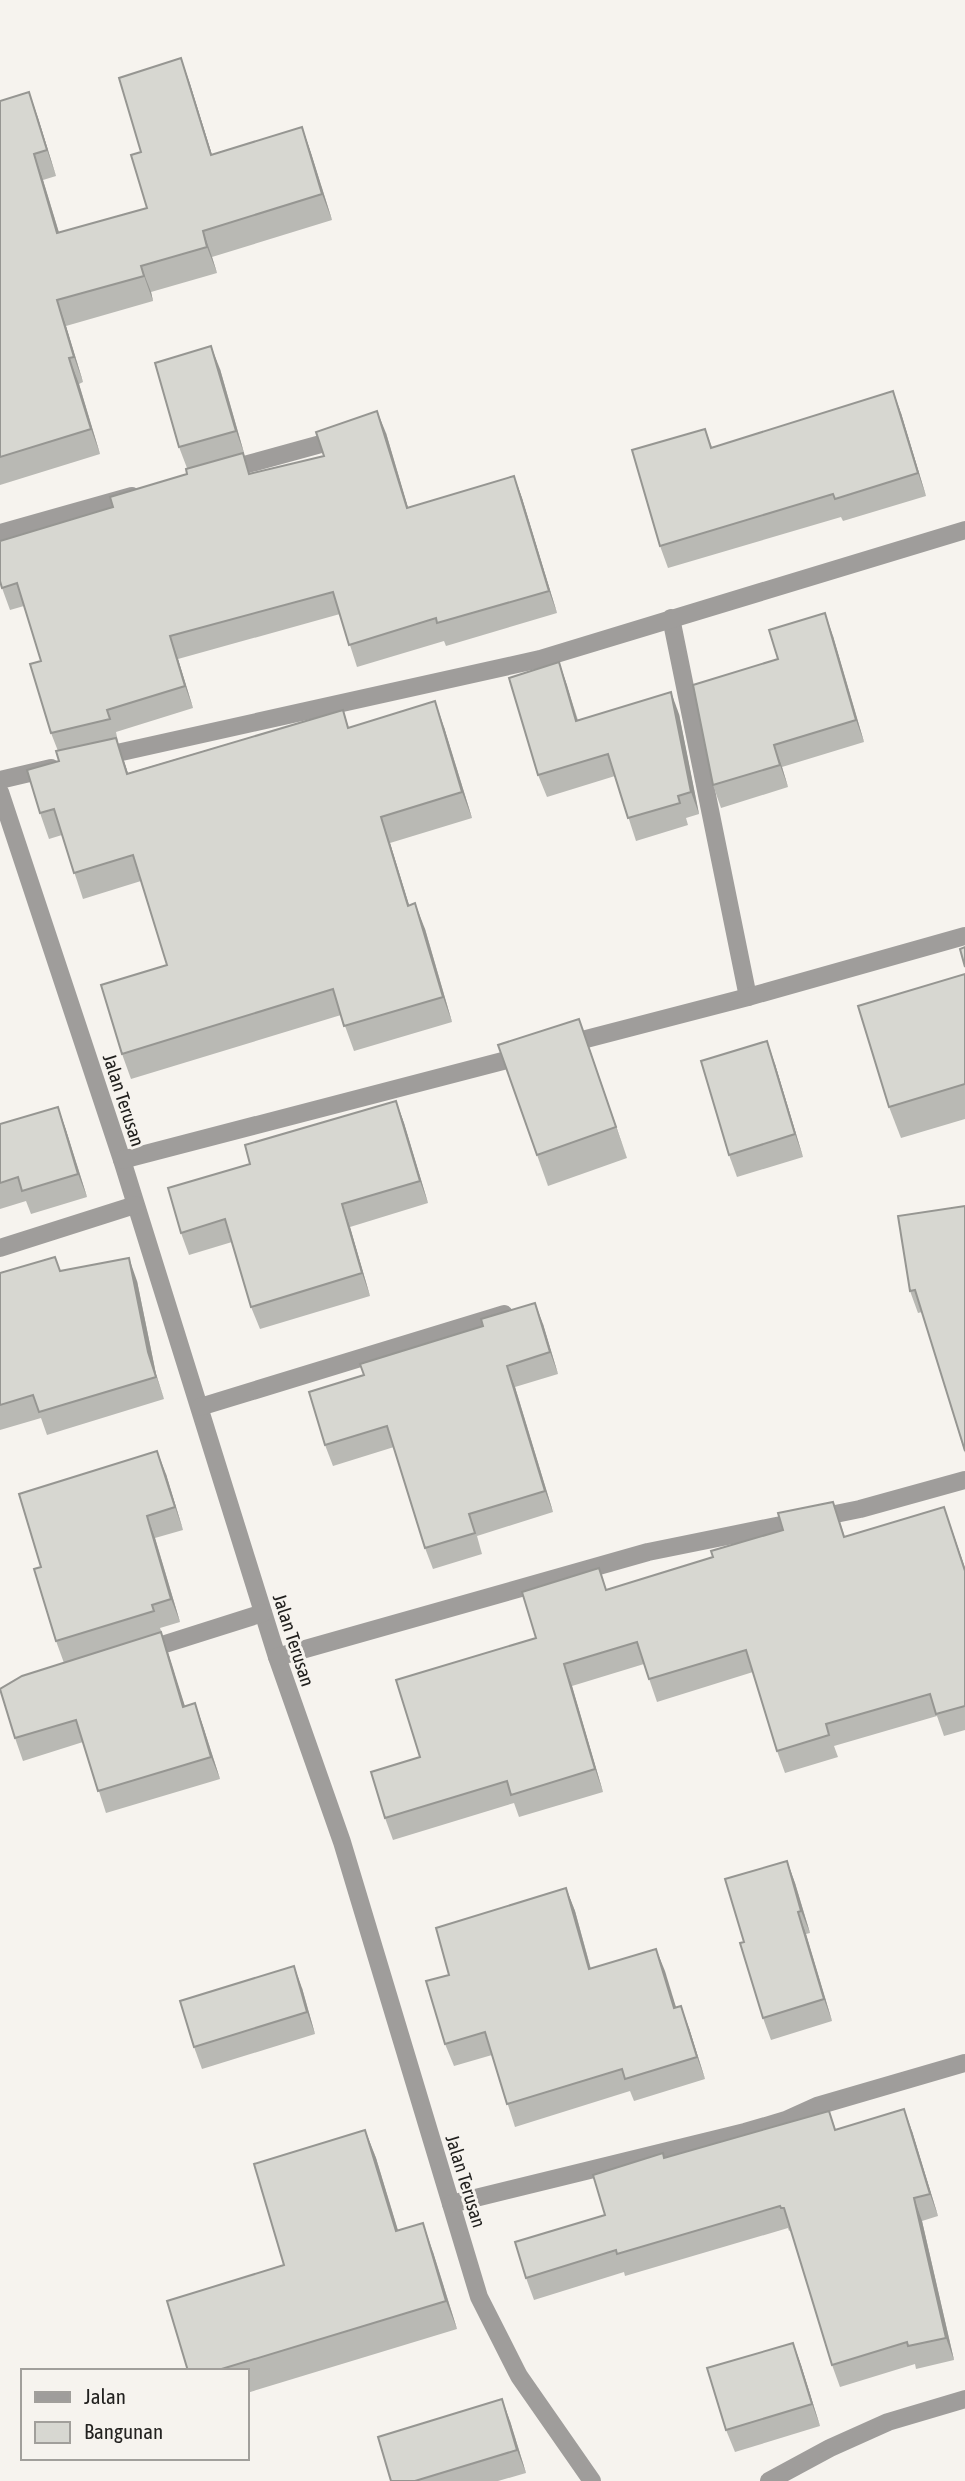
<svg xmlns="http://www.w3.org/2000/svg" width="965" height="2481" viewBox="0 0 965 2481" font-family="'Asap Condensed',sans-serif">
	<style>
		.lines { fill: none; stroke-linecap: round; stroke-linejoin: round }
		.street { stroke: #9f9d9b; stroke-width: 18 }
		.wall { fill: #b9b9b4 }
		.shaded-wall { fill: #969692 }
		.building { fill: #d7d7d1; stroke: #969692; stroke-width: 2 }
		.labels { text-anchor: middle; stroke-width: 6; stroke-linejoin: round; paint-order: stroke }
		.street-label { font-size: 19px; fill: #22211f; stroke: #f6f3ee }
	</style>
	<rect width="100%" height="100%" fill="#f6f3ee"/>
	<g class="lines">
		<g class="street">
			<path d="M226,470L339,439"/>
			<path d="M0,533L132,496"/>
			<path d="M671,618L748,997"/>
			<path d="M99,757L540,659L965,530"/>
			<path d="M0,780L51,768"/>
			<path d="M0,792L122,1160L277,1657L342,1842L479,2297L519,2376L592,2481"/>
			<path d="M563,1045L748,997L965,936"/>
			<path d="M122,1160L526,1055"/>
			<path d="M0,1248L135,1205"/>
			<path d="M200,1407L504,1314"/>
			<path d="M143,1651L263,1613"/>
			<path d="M277,1657L648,1552L860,1509L965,1480"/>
			<path d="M451,2204L745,2132L786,2120L817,2106L965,2063"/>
			<path d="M769,2481L830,2448L888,2422L965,2399"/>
		</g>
	</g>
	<g class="wall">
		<path d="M181,58L190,84L212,155L302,127L311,153L332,220L212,257L217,273L151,292L153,301L66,326L83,382L79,384L100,454L0,485V101L29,92L38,118L56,176L43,180L59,233L147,208L141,152Z"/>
		<path d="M220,369L244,453L243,454L250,474L324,456L386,433L408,508L514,476L522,498L557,613L446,646L444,641L357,667L340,614L178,659L193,708L116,732L118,742H117L128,773L343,710L349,728L444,727L472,818L390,843L409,905L425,929L452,1022L354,1051L341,1015L131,1079L122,1054L167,965L141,881L83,899L62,835L49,839L40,813L59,761L58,751L51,733L41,661L24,606L10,610L2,588L113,507L187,474V468L179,447Z"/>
		<path d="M901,413L926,496L843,521L841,517L668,568L660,546L705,429L712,447Z"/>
		<path d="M833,636L864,742L782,767L788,787L721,808L713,785L778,659Z"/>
		<path d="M559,662L578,720L679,714L699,814L686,818L688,825L636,841L615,776L547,797L538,775Z"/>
		<path d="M965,974V1119L901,1138L889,1107Z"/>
		<path d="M579,1019L627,1158L548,1186L498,1045Z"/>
		<path d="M775,1064L803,1157L737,1177L729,1155Z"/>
		<path d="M396,1101L404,1123L428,1203L350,1227L370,1296L260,1329L251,1307L232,1242L189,1255L181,1233L250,1164Z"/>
		<path d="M58,1107L66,1130L87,1197L31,1214L26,1201L0,1209V1124Z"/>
		<path d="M965,1206V1453L922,1312L918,1313L910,1291Z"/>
		<path d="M61,1271L137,1281L156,1374L164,1399L47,1435L41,1418L0,1430V1273Z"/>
		<path d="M543,1324L558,1374L515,1387L553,1512L477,1536L482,1554L433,1569L425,1548L394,1447L333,1466L325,1445Z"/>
		<path d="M166,1474L183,1530L155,1538L180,1622L160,1628L162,1633H161L185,1707L195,1703L203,1726L220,1779L106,1813L83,1742L23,1761L15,1738L64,1663L56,1641L41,1567Z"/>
		<path d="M833,1502L845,1537L944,1507L965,1568V1730L944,1736L937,1716L834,1746L838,1757L785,1773L777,1751L753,1672L657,1702L644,1664L572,1686L603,1792L519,1817L514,1803L393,1840L385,1818L420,1757L536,1638L607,1590L713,1557L783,1530Z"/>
		<path d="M787,1861L795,1883L810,1933L806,1934L832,2021L771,2040L763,2018Z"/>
		<path d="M566,1888L575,1911L591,1969L656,1949L676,2008L689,2028L705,2079L634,2101L630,2091L515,2127L492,2055L454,2066L445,2044L449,1975Z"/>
		<path d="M302,1988L315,2034L202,2069L194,2047Z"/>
		<path d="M829,2111L836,2130L912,2131L938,2216L922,2221L954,2360L916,2369L915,2364L840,2387L832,2365L791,2230L789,2231L788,2228L625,2276L624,2272L534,2300L526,2278L605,2215L664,2158Z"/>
		<path d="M365,2130L376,2158L398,2231L433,2252L457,2329L247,2393V2371H188L284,2265Z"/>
		<path d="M793,2343L801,2365L820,2426L735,2452L726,2430Z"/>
		<path d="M510,2421L526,2473L498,2481H391Z"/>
	</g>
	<g class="shaded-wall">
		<path d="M181,58L190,84L220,181L211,155Z"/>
		<path d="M29,92L38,118L56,176L47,150Z"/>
		<path d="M302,127L311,153L332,220L322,194Z"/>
		<path d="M34,154L43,180L67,259L57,233Z"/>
		<path d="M203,231L212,257L217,273L207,247Z"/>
		<path d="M141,266L151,292L153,301L144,276Z"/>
		<path d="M57,300L66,326L83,382L74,357Z"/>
		<path d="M211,346L220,369L244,453L236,431Z"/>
		<path d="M69,358L79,384L100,454L91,429Z"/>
		<path d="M893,391L901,413L926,496L918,473Z"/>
		<path d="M377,411L386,433L415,531L407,508Z"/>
		<path d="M514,476L522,498L557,613L549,591Z"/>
		<path d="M825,613L833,636L864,742L856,720Z"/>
		<path d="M170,636L178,659L193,708L185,686Z"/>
		<path d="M559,662L567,685L584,743L576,721Z"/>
		<path d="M671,692L679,714L699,814L691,792Z"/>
		<path d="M435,701L444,727L472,818L462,792Z"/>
		<path d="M116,738L125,764L136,799L127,774Z"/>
		<path d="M774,745L782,767L788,787L780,765Z"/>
		<path d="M381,817L390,843L417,931L408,906Z"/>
		<path d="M415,903L425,929L452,1022L443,997Z"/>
		<path d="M579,1019L590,1050L627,1158L616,1127Z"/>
		<path d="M767,1041L775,1064L803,1157L795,1134Z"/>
		<path d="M396,1101L404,1123L428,1203L420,1181Z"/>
		<path d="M58,1107L66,1130L87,1197L78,1174Z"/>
		<path d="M342,1204L350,1227L370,1296L362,1273Z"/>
		<path d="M129,1258L137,1281L156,1374L164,1399L148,1352Z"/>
		<path d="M535,1303L543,1324L558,1374L550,1352Z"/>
		<path d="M507,1366L515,1387L553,1512L545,1491Z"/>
		<path d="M157,1451L166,1474L183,1530L175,1507Z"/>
		<path d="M944,1507L965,1568V1571Z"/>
		<path d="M147,1516L155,1538L180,1622L171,1599Z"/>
		<path d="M161,1632L169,1655L192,1729L183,1707Z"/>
		<path d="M564,1664L572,1686L603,1792L595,1769Z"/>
		<path d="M195,1703L203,1726L220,1779L211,1757Z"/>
		<path d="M787,1861L795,1883L810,1933L801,1911Z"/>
		<path d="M566,1888L575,1911L597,1992L589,1969Z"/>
		<path d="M798,1912L806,1934L832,2021L824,1999Z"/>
		<path d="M656,1949L665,1971L683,2030L674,2008Z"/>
		<path d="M294,1966L302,1988L315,2034L307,2012Z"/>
		<path d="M681,2006L689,2028L705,2079L697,2057Z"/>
		<path d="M904,2109L912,2131L938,2216L930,2194Z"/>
		<path d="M365,2130L376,2158L407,2260L396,2231Z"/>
		<path d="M914,2198L922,2221L954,2360L946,2338Z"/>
		<path d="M423,2223L433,2252L457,2329L446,2301Z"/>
		<path d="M793,2343L801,2365L820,2426L812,2404Z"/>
		<path d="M502,2399L510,2421L526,2473L517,2450Z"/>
	</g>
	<g class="building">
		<path d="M181,58L211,155L302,127L322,194L203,231L207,247L141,266L144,276L57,300L74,357L69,358L91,429L0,457V101L29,92L47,150L34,154L57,233L147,208L131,155L141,152L119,78Z"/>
		<path d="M211,346L236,431L179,447L155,363Z"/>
		<path d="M893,391L918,473L835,499L833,494L660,546L632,450L705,429L711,448Z"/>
		<path d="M377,411L407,508L514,476L549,591L437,623L436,618L349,645L333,592L170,636L185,686L107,710L110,719L51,733L30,664L41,661L17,583L2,588L0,581V541L113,507L110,497L187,474L186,469L243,453L249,474L324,456L316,432Z"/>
		<path d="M825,613L856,720L774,745L780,765L713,785L693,685L778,659L769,630Z"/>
		<path d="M559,662L576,721L671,692L691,792L678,796L680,803L628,818L608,754L538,775L509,678Z"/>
		<path d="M435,701L462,792L381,817L408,906L415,903L443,997L344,1026L333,989L122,1054L101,985L167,965L133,855L74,873L54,809L40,813L27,770L59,761L56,751L116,738L127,774L343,710L348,728Z"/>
		<path d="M965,947V967L960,949Z"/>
		<path d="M965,974V1084L889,1107L858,1006Z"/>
		<path d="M579,1019L616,1127L537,1155L498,1045Z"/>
		<path d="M767,1041L795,1134L729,1155L701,1061Z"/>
		<path d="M396,1101L420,1181L342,1204L362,1273L251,1307L225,1219L181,1233L168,1188L250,1164L245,1145Z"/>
		<path d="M58,1107L78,1174L22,1191L18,1177L0,1183V1124Z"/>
		<path d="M965,1206V1451L915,1290L910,1291L898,1216Z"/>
		<path d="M55,1257L60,1271L129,1258L148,1352L156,1377L39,1412L33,1395L0,1405V1273Z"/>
		<path d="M535,1303L550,1352L507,1366L545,1491L469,1514L475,1533L425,1548L387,1426L325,1445L309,1392L364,1375L360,1364L483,1326L481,1319Z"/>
		<path d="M157,1451L175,1507L147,1516L171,1599L152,1605L154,1611L56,1641L34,1569L41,1567L19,1494Z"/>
		<path d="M833,1502L844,1537L944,1507L965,1571V1706L936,1714L930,1694L826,1724L829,1735L777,1751L746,1650L649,1679L637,1642L564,1664L595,1769L511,1795L507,1781L385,1818L371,1772L420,1757L396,1680L536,1638L522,1592L599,1568L606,1590L713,1557L711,1551L783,1530L778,1513Z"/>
		<path d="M161,1632L183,1707L195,1703L211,1757L98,1791L76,1720L15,1738L0,1689L22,1676Z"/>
		<path d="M787,1861L801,1911L798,1912L824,1999L763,2018L740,1943L744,1942L725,1879Z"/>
		<path d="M566,1888L589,1969L656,1949L674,2008L681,2006L697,2057L625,2079L622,2069L507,2104L485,2032L445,2044L426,1981L449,1975L436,1928Z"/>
		<path d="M294,1966L307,2012L194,2047L180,2001Z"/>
		<path d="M904,2109L930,2194L914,2198L946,2338L908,2346L907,2342L832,2365L784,2208H781L780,2206L617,2254L616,2250L526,2278L515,2242L605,2215L593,2175L663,2153L664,2158L829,2111L835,2130Z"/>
		<path d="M365,2130L396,2231L423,2223L446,2301L215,2371H188L167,2301L284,2265L254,2164Z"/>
		<path d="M793,2343L812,2404L726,2430L707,2368Z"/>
		<path d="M502,2399L517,2450L415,2481H391L378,2437Z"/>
	</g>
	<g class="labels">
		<g class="street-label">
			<text transform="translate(124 1100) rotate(72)" y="7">Jalan Terusan</text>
			<text transform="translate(294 1640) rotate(72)" y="7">Jalan Terusan</text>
			<text transform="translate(466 2181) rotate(73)" y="7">Jalan Terusan</text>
		</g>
	</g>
	<rect x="21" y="2369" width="228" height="91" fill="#f6f3ee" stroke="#a19f9b" stroke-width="2"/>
	<rect x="35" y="2392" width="35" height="10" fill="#9f9d9b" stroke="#a19f9b" stroke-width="2"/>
	<text x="84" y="2404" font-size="21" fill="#22211f">Jalan</text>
	<rect x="35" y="2422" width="35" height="21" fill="#d7d7d1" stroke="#a19f9b" stroke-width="2"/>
	<text x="84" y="2439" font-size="21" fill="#22211f">Bangunan</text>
</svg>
